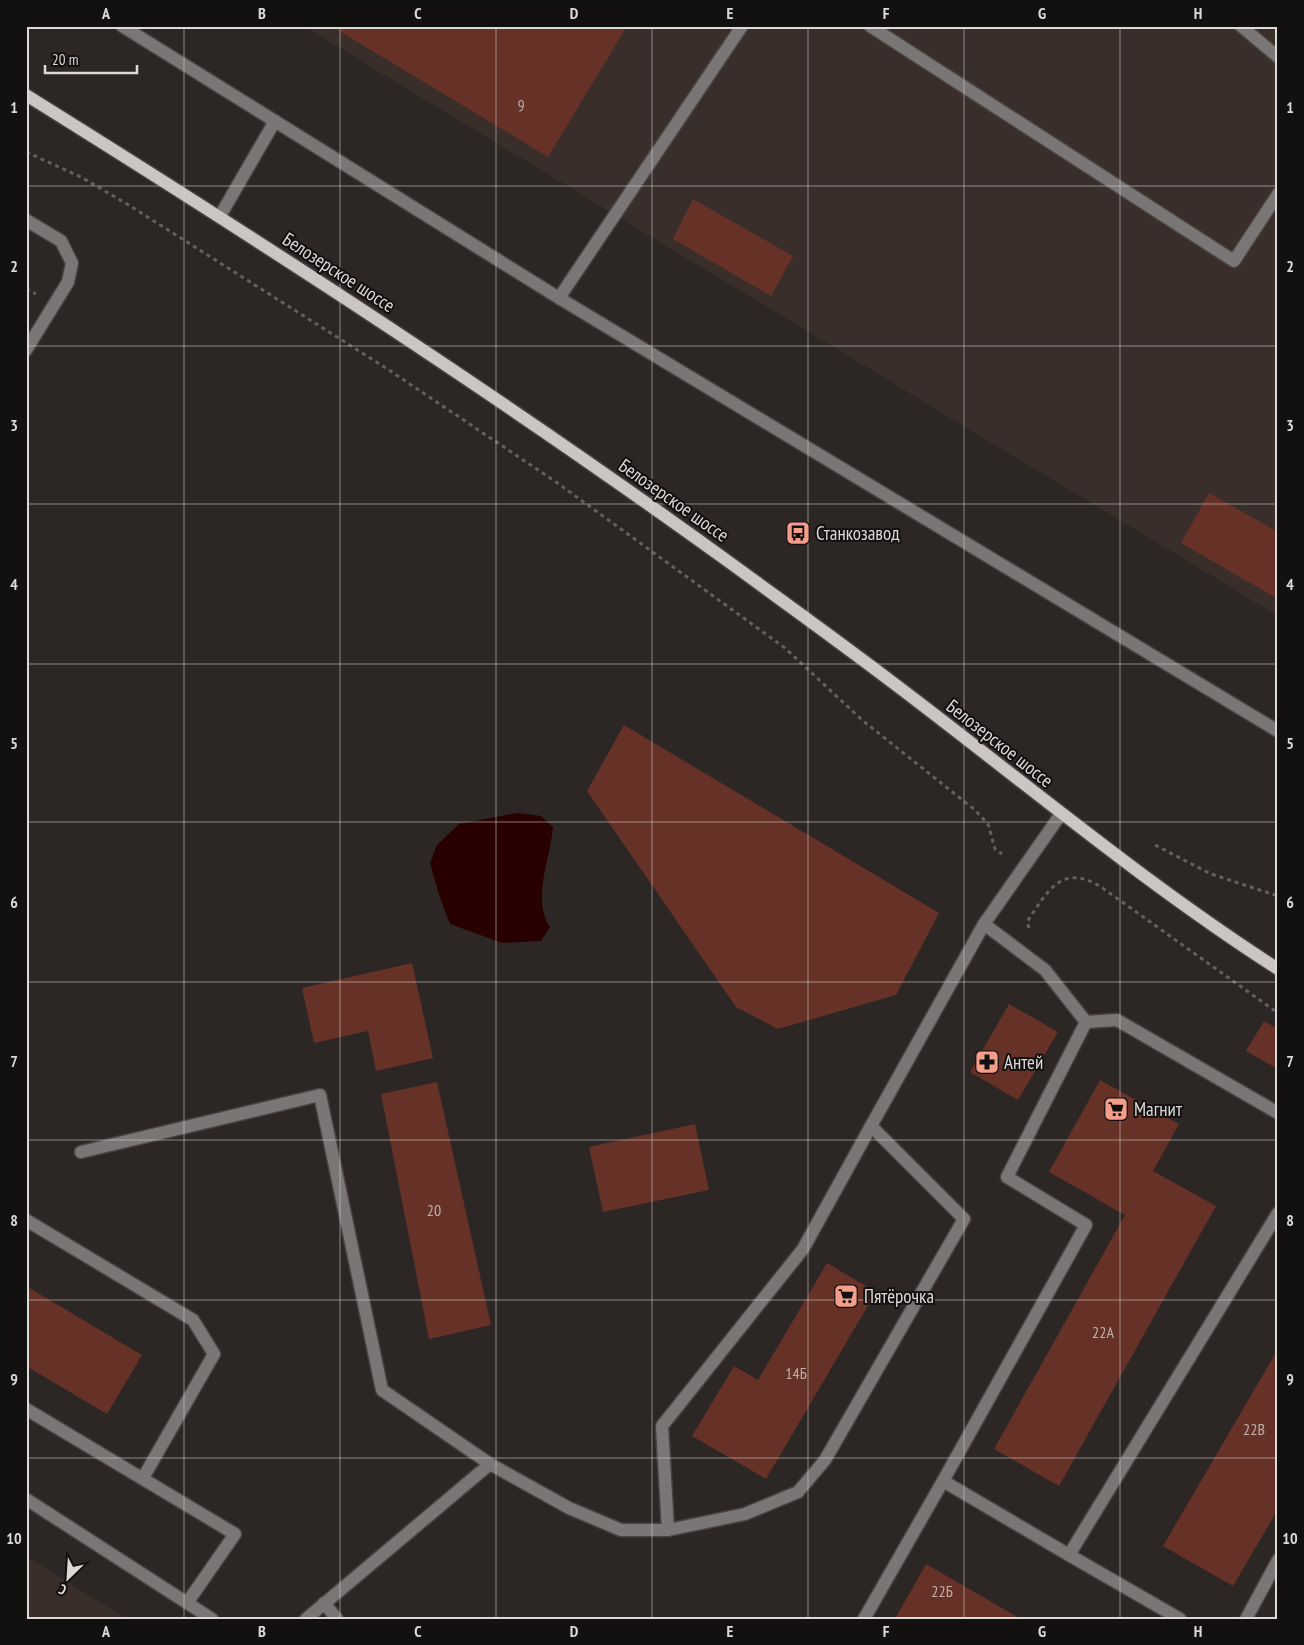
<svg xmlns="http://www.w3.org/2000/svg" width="1304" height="1645" viewBox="0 0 1304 1645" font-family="'PT Sans Narrow',sans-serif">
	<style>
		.built { fill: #3a2e2b }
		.water { fill: #290000 }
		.building { fill: #663126 }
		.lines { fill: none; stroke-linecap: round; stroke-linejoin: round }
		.minor-casing { stroke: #484342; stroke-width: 15 }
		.major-casing { stroke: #484342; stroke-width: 15 }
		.path { stroke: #64605e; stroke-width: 3; stroke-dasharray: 4 4; stroke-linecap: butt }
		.minor { stroke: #797675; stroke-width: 12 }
		.major { stroke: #cbc5c3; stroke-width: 12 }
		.grid { fill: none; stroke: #ddd9d8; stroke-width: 1; stroke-opacity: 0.55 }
		.labels { text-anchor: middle; stroke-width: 4; stroke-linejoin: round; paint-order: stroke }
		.number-label { font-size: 16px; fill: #bfafac }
		.street-label { font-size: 19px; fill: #ddd9d8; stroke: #131010 }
		.poi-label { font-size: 19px; fill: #ddd9d8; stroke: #131010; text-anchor: start }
		.neatline { fill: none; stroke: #ddd9d8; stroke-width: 2 }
		.grid-label { font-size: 16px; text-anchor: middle; font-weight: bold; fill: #ddd9d8 }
	</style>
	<rect width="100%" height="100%" fill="#2c2725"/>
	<g class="built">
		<path d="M304,26H1278V616L541,170Z"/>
		<path d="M26,1556L126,1619H26Z"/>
	</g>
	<path class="water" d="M517,813L541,816L553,827C551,858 531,899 550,927L541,941L502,943L450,924L439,895L430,863L437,845L459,824Z"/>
	<g class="building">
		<path d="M331,26H627L548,157Z"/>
		<path d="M693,199L793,256L771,296L673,239Z"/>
		<path d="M1209,493L1278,532V599L1181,543Z"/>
		<path d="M624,725L939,913L896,995L778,1029L736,1007L587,791Z"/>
		<path d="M412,963L433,1058L376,1071L368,1031L314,1043L302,988Z"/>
		<path d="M1009,1004L1058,1032L1018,1100L970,1072Z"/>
		<path d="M1264,1021L1278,1029V1069L1246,1051Z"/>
		<path d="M1100,1080L1179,1124L1153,1171L1216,1206L1059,1486L994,1449L1125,1215L1049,1172Z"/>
		<path d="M437,1082L491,1325L429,1339L381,1094Z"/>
		<path d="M695,1124L709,1190L603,1212L589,1147Z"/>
		<path d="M827,1263L876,1292L766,1479L692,1436L734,1366L758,1380Z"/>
		<path d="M26,1286L142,1355L107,1414L26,1366Z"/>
		<path d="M1278,1349V1509L1233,1586L1163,1546Z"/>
		<path d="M926,1564L1021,1619H895Z"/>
	</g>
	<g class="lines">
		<g class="minor-casing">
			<g id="minor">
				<path d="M122,26L559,298L1278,731"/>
				<path d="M870,26L1234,261L1278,194"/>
				<path d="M1241,26L1278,57"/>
				<path d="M220,216L275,121"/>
				<path d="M26,220L61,241L72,263L68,282L26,350"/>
				<path d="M559,298L742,26"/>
				<path d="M984,924L1045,970L1086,1022L1117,1020L1278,1113"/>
				<path d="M81,1152L320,1095L382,1390L490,1464"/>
				<path d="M26,1220L193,1320L214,1354L143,1478"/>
				<path d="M26,1409L235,1534L187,1603"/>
				<path d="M26,1499L212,1619"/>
				<path d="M668,1530L662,1426L803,1249L871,1126"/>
				<path d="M1069,1555L943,1481L1086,1225L1007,1177L1086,1022"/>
				<path d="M324,1603L337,1619"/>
				<path d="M306,1619L490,1464L569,1508L621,1530H668L745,1514L798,1492L825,1460L964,1219L871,1126L984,924L1061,814"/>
				<path d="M864,1619L943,1481"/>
				<path d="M1180,1619L1069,1555L1278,1213"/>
				<path d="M1246,1619L1278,1560"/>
			</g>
		</g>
		<g class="major-casing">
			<path id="major" d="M26,95C265,244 501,397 729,562C785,603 841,643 896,685C1023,781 1144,883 1278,969"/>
		</g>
		<g class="path">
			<path d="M26,152L81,177L127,204L389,370L556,482L785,648L862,720L975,810L988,824L995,849L1002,854"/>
			<path d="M26,289L36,294"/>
			<path d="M1155,845L1211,874L1278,896"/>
			<path d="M1029,928L1027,922C1048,890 1063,861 1104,889L1278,1013"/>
		</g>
		<use href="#minor" class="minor"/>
		<use href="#major" class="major"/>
	</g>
	<path class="grid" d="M184,26V1619M340,26V1619M496,26V1619M652,26V1619M808,26V1619M964,26V1619M1120,26V1619M26,186H1278M26,346H1278M26,504H1278M26,664H1278M26,822H1278M26,982H1278M26,1140H1278M26,1300H1278M26,1458H1278"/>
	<defs>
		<g id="bus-square" transform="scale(1.25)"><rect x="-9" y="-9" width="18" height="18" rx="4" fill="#f49e8a" stroke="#131010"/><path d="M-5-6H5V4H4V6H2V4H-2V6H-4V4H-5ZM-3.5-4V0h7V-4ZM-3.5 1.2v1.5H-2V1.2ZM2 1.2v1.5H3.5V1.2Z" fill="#111"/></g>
		<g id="pharmacy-square" transform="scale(1.25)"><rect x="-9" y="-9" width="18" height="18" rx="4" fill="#f49e8a" stroke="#131010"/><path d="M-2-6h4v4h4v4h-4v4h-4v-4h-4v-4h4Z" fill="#111"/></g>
		<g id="supermarket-square" transform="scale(1.25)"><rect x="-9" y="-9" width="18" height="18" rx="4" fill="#f49e8a" stroke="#131010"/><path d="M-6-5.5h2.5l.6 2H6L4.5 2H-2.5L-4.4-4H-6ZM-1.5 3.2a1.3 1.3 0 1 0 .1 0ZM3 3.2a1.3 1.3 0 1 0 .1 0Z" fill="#111"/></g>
	</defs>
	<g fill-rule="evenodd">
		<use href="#bus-square" x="798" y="533"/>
		<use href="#pharmacy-square" x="987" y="1062"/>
		<use href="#supermarket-square" x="1116" y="1109"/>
		<use href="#supermarket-square" x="846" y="1296"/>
	</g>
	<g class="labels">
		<g class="number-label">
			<text x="521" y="111">9</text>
			<text x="434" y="1216">20</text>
			<text x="1103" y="1338">22А</text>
			<text x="796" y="1379">14Б</text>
			<text x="1254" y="1435">22В</text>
			<text x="942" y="1597">22Б</text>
		</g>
		<g class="street-label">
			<text transform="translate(339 272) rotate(33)" y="7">Белозерское шоссе</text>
			<text transform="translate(674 500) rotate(35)" y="7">Белозерское шоссе</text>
			<text transform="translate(1000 743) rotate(38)" y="7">Белозерское шоссе</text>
		</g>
		<g class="poi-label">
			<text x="816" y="540">Станкозавод</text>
			<text x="1004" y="1069">Антей</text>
			<text x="1134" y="1116">Магнит</text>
			<text x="864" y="1303">Пятёрочка</text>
		</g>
	</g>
	<rect width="1304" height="1645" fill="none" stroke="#131010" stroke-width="55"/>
	<g transform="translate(68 1578) rotate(205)" stroke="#131010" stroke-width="4" paint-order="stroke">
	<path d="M0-4L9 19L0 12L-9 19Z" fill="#ddd9d8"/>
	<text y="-8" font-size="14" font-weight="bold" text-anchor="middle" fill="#ddd9d8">С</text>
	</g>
	<path d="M45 65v8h92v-8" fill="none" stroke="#ddd9d8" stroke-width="2.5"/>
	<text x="52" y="65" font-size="15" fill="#ddd9d8" stroke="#131010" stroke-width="4" paint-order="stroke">20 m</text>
	<rect x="28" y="28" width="1248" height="1590" class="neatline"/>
	<g class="grid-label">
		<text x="106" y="19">A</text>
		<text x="262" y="19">B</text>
		<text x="418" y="19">C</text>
		<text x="574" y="19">D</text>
		<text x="730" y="19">E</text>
		<text x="886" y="19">F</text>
		<text x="1042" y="19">G</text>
		<text x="1198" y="19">H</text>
		<text x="14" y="113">1</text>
		<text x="1290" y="113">1</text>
		<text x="14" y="272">2</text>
		<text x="1290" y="272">2</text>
		<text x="14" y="431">3</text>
		<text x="1290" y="431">3</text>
		<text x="14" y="590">4</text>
		<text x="1290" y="590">4</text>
		<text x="14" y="749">5</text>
		<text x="1290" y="749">5</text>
		<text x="14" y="908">6</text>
		<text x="1290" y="908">6</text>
		<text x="14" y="1067">7</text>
		<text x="1290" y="1067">7</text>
		<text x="14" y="1226">8</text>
		<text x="1290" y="1226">8</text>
		<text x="14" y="1385">9</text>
		<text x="1290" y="1385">9</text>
		<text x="14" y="1544">10</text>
		<text x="1290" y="1544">10</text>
		<text x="106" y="1637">A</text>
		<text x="262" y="1637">B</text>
		<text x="418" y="1637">C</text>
		<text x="574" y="1637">D</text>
		<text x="730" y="1637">E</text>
		<text x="886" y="1637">F</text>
		<text x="1042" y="1637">G</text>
		<text x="1198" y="1637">H</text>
	</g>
</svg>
